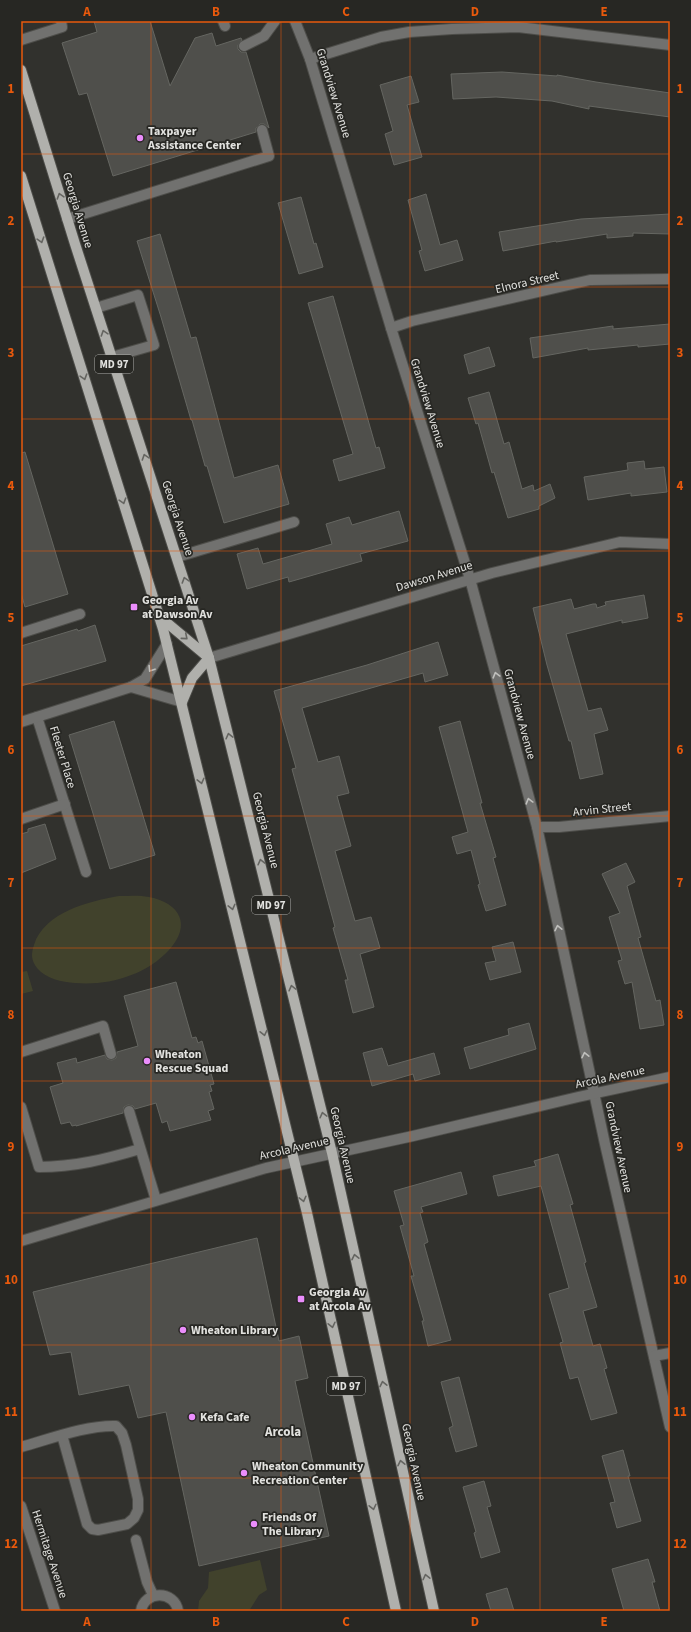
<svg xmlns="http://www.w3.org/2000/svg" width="691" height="1632" viewBox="0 0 691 1632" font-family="'Source Sans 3',sans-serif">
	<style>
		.green { fill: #41422c }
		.building { fill: #4f4f4b; stroke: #656661 }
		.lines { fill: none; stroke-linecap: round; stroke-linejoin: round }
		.minor-casing { stroke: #4d4d49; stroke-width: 12 }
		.major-casing { stroke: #4d4d49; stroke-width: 12 }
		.minor { stroke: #71716f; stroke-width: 10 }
		.major { stroke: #b0b0ac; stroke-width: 10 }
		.oneway { stroke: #656561 }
		.oneway2 { stroke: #c0c0bd }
		.grid { fill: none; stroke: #e8590c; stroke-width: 1; stroke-opacity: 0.55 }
		.poi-dot { fill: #eb8dfc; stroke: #272723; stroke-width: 1.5 }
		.labels { text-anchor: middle; stroke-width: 3.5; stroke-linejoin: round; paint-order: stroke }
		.shield { fill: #272723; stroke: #aaaaa7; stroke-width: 1 }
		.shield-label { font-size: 11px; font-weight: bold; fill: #e2e2df }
		.street-label { font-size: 12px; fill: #e2e2df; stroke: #272723 }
		.poi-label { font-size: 12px; font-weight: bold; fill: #e2e2df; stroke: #272723; text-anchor: start }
		.neighbourhood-label { font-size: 13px; font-weight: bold; fill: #e2e2df; stroke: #272723 }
		.neatline { fill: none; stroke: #e8590c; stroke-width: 1.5 }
		.grid-label { font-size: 13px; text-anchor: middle; font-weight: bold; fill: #e8590c }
	</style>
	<rect width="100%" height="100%" fill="#31312d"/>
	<g class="green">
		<path d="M119,896C128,896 139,895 149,897C180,903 192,925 169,950C146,975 109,986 75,983C62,982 46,979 37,968C31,960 31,954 34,945C44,912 90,901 119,896Z"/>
		<path d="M27,971L33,991L21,994V972Z"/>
		<path d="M260,1560L267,1590L259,1595L249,1611H198L199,1601L208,1588L209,1572Z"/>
	</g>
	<g class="building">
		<path d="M94,21H150L170,86L195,38L212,33L216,46L241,38L242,40L238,45V49L241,52H246L269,128L264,124H260L256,128V132L113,176L87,93L79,95L62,43L97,32Z"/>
		<path d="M502,72L557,76V75L596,82L670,93V117L589,106V109L552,101L496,97L453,99L451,74Z"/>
		<path d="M411,76L419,102L407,105L422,157L394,165L385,134L393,131L380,85Z"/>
		<path d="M426,194L440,245L457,240L463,260L425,271L419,251L422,250L408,200Z"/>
		<path d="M301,197L314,244L316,243L323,267L299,274L278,203Z"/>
		<path d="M670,214V234L633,233V236L607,238V234L556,242V241L503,251L499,232L581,219Z"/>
		<path d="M160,234L191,338L196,337L234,478L278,465L289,504L224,523L207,466H205L192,420H191L161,317L137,241Z"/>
		<path d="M333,296L376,448L379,447L385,468L339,481L333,460L353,454L308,303Z"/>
		<path d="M670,324V344L638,347V345L588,350V348L533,358L530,338L613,326V329Z"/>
		<path d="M489,347L495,366L469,374L464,355Z"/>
		<path d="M489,392L504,444L509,442L522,489L533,485L534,491L550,484L555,498L539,506V509L508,518L494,472L492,473L478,423L476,424L468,398Z"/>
		<path d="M25,452L68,594L25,607L21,593V453Z"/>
		<path d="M644,461L645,469L664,467L667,492L631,496V493L588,500L584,477L628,470L627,463Z"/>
		<path d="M399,511L408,541L360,554L362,561L289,582L288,577L247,589L237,554L258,548L263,564L332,544L326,524L349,517L352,525Z"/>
		<path d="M644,595L648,618L622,623V620L566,634L588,711L601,708L608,730L594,734L603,774L580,779L571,741H569L547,665L533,608L571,599L574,609L593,604H596L597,608L606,605L605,602Z"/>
		<path d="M95,625L106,661L21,686V646L77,629L78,631Z"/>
		<path d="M438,642L448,675L425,682L423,673L302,708L318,762L339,756L349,793L337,796L351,846L335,851L355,921L371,917L380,948L360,954L374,1007L353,1013L345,980H348L333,928L335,927L292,769L296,768L274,691L367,665Z"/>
		<path d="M114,721L155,855L110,869L69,735Z"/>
		<path d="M460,721L482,803H480L496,857L493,858L506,905L486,911L478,885L480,884L471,850L457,854L452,837L468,832L439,727Z"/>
		<path d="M45,824L56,859L21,873V834L28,832V829Z"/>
		<path d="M626,863L635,882L627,886L641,937L638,938L656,1001L660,1000L664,1025L640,1029L632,982L625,984L618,961L622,960L609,917L620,913L602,874Z"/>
		<path d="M513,942L521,972L490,980L485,963L496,961L492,947Z"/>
		<path d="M176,982L192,1038L196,1037L198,1043L202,1041L214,1084L210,1085L212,1091L209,1092L214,1109L208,1111L211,1120L170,1131L167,1121L162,1123L156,1103L135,1109L133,1106L128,1105L124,1107L123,1113L76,1126V1125L72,1126L70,1122L61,1124L50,1087L63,1083L57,1063L76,1058L77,1063L105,1055L107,1059L112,1060L116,1058L117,1052L138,1046L124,996Z"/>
		<path d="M529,1023L536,1049L470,1069L464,1048L509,1035L508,1029Z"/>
		<path d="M382,1048L388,1066L434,1053L440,1074L415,1081L413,1074L372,1086L363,1053Z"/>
		<path d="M558,1154L573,1204L570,1205L586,1262L584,1263L597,1307L583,1311L593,1346L600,1344L607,1368L604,1369L617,1413L591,1420L578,1377L570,1379L560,1343L563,1342L549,1294L569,1288L541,1186L498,1196L493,1176L536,1166L534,1161Z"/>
		<path d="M461,1172L467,1194L421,1207L423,1212L420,1213L428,1242L424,1244L451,1340L428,1346L422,1321H424L411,1276H414L400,1226L404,1225L394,1191Z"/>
		<path d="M257,1238L279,1341L299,1336L308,1378L295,1381L329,1536L199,1566L166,1412L138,1418L129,1385L79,1395L71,1352L50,1355L33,1292Z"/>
		<path d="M459,1377L477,1446L456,1452L449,1428L453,1426L441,1382Z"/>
		<path d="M623,1450L630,1476H628L641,1521L617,1528L610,1503L615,1502L602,1456Z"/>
		<path d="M484,1481L491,1506L487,1507L500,1552L481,1558L474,1533L476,1532L463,1487Z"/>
		<path d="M648,1559L655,1582H652L660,1611H624L612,1569Z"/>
		<path d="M507,1588L514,1611H491L486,1594Z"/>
	</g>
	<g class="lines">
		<g class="minor-casing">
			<g id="minor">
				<path d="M223,21L225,26"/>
				<path d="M295,21L310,59L391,328L470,579L537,827L605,1144L670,1427"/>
				<path d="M21,40L62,27L61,21"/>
				<path d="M244,46L264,36L275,21"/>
				<path d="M310,59L381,37L409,32L452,29L518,27L670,45"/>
				<path d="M67,219L269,156L262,130"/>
				<path d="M96,308L138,295L154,345L112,357"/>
				<path d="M391,328L412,321L590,280L670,279"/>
				<path d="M177,557L294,522"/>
				<path d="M21,633L80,614"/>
				<path d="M209,658L492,573L620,542L670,544"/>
				<path d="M131,687L182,702"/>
				<path d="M37,717L86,872"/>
				<path d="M21,722L131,687L145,679L167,644"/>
				<path d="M21,819L65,804"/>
				<path d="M537,827H559L670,816"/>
				<path d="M21,1052L103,1026L111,1054"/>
				<path d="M21,1107L39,1167C75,1167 106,1159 140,1149"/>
				<path d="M129,1111L156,1200"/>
				<path d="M21,1241L266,1168L413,1136L578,1097L670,1077"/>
				<path d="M654,1356L670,1353"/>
				<path d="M21,1447C50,1439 86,1425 116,1426L122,1433L126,1445L138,1499V1510L134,1518L127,1524L98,1530L92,1529L87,1524L62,1435"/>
				<path d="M21,1506L55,1611"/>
				<path d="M136,1540L147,1582L153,1595"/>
				<path d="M141,1611C144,1590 175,1590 178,1611"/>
			</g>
		</g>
		<g class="major-casing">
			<g id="major">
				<path d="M21,70L75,244L209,658L332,1153L434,1611"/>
				<path d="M21,176L163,629L307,1213L396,1611"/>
				<path d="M160,617L209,658"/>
				<path d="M182,702L192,678L209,658"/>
			</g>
		</g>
		<use href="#minor" class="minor"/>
		<use href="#major" class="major"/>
	</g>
	<defs><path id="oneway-chevron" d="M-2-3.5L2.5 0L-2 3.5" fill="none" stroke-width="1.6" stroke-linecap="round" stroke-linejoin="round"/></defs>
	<g class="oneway">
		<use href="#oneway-chevron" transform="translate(60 196) rotate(-107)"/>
		<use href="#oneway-chevron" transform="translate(41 240) rotate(73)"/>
		<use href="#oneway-chevron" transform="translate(104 333) rotate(-108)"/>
		<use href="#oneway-chevron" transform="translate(84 377) rotate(73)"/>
		<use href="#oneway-chevron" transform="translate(145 457) rotate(-108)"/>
		<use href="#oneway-chevron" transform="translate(123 501) rotate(73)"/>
		<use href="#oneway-chevron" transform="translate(185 580) rotate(-107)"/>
		<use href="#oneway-chevron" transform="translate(185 637) rotate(40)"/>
		<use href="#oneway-chevron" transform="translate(229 736) rotate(-104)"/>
		<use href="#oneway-chevron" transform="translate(201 781) rotate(76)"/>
		<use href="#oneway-chevron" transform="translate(261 862) rotate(-104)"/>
		<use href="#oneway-chevron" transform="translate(232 907) rotate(76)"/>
		<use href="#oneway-chevron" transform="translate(292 988) rotate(-104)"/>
		<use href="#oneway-chevron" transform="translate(264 1033) rotate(77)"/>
		<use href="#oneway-chevron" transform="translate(323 1115) rotate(-104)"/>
		<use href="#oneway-chevron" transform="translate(303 1199) rotate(76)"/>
		<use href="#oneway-chevron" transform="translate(355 1257) rotate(-102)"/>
		<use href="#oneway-chevron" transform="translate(332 1325) rotate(77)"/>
		<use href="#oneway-chevron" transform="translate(383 1384) rotate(-102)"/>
		<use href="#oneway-chevron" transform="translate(401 1463) rotate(-102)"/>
		<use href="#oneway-chevron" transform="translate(373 1507) rotate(77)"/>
		<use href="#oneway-chevron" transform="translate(426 1577) rotate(-103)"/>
	</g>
	<g class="oneway2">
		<use href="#oneway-chevron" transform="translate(151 669) rotate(122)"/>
		<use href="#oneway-chevron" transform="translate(496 675) rotate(-105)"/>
		<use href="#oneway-chevron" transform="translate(529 801) rotate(-105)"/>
		<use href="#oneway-chevron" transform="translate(558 928) rotate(-102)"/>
		<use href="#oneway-chevron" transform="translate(585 1055) rotate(-102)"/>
	</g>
	<path class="grid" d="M151,21V1611M281,21V1611M410,21V1611M540,21V1611M21,154H670M21,287H670M21,419H670M21,551H670M21,684H670M21,816H670M21,948H670M21,1081H670M21,1213H670M21,1345H670M21,1478H670"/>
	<g class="poi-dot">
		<circle cx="140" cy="138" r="4"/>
		<rect x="130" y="603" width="8" height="8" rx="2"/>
		<circle cx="147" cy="1061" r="4"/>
		<rect x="297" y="1295" width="8" height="8" rx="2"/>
		<circle cx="183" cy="1330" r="4"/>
		<circle cx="192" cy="1417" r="4"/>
		<circle cx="244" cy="1473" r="4"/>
		<circle cx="254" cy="1524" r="4"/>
	</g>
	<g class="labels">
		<g class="shield">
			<rect x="95" y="355" width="38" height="18" rx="3"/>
			<rect x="252" y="896" width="38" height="18" rx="3"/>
			<rect x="327" y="1377" width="38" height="18" rx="3"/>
		</g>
		<g class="shield-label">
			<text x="114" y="368">MD 97</text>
			<text x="271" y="909">MD 97</text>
			<text x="346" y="1390">MD 97</text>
		</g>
		<g class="street-label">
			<text transform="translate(334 93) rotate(73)" y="4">Grandview Avenue</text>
			<text transform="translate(78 210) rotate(73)" y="4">Georgia Avenue</text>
			<text transform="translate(527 282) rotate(-13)" y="4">Elnora Street</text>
			<text transform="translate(428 403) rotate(73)" y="4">Grandview Avenue</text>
			<text transform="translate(178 518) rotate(72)" y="4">Georgia Avenue</text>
			<text transform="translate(434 576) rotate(-17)" y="4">Dawson Avenue</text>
			<text transform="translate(520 714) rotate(75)" y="4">Grandview Avenue</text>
			<text transform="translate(63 757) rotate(73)" y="4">Fleeter Place</text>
			<text transform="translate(602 809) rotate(-6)" y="4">Arvin Street</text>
			<text transform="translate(266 830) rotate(76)" y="4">Georgia Avenue</text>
			<text transform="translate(610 1077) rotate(-12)" y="4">Arcola Avenue</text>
			<text transform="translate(343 1145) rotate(77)" y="4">Georgia Avenue</text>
			<text transform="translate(619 1147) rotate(78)" y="4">Grandview Avenue</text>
			<text transform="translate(294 1148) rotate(-13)" y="4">Arcola Avenue</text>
			<text transform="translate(414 1462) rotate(78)" y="4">Georgia Avenue</text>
			<text transform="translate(50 1554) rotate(72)" y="4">Hermitage Avenue</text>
		</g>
		<g class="poi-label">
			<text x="148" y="135">Taxpayer<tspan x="148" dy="14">Assistance Center</tspan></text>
			<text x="142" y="604">Georgia Av<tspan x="142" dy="14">at Dawson Av</tspan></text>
			<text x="155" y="1058">Wheaton<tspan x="155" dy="14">Rescue Squad</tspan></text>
			<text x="309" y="1296">Georgia Av<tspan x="309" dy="14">at Arcola Av</tspan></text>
			<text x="191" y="1334">Wheaton Library</text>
			<text x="200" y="1421">Kefa Cafe</text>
			<text x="252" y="1470">Wheaton Community<tspan x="252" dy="14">Recreation Center</tspan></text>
			<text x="262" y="1521">Friends Of<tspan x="262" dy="14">The Library</tspan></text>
		</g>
		<g class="neighbourhood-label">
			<text x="283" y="1436">Arcola</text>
		</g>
	</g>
	<rect width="691" height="1632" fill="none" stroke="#272723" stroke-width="44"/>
	<rect x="22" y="22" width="647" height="1588" class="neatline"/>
	<g class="grid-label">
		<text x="87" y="16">A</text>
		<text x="216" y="16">B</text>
		<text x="346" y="16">C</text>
		<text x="475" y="16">D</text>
		<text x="604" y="16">E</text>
		<text x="11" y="93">1</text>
		<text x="680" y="93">1</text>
		<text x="11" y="225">2</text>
		<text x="680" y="225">2</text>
		<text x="11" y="357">3</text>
		<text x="680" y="357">3</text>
		<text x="11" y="490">4</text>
		<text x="680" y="490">4</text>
		<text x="11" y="622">5</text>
		<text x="680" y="622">5</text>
		<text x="11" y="754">6</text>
		<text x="680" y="754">6</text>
		<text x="11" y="887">7</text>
		<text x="680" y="887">7</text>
		<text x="11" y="1019">8</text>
		<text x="680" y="1019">8</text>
		<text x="11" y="1151">9</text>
		<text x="680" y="1151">9</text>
		<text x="11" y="1284">10</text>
		<text x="680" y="1284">10</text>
		<text x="11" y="1416">11</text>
		<text x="680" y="1416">11</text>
		<text x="11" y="1548">12</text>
		<text x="680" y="1548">12</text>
		<text x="87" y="1626">A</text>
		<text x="216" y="1626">B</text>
		<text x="346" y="1626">C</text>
		<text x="475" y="1626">D</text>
		<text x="604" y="1626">E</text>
	</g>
</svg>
